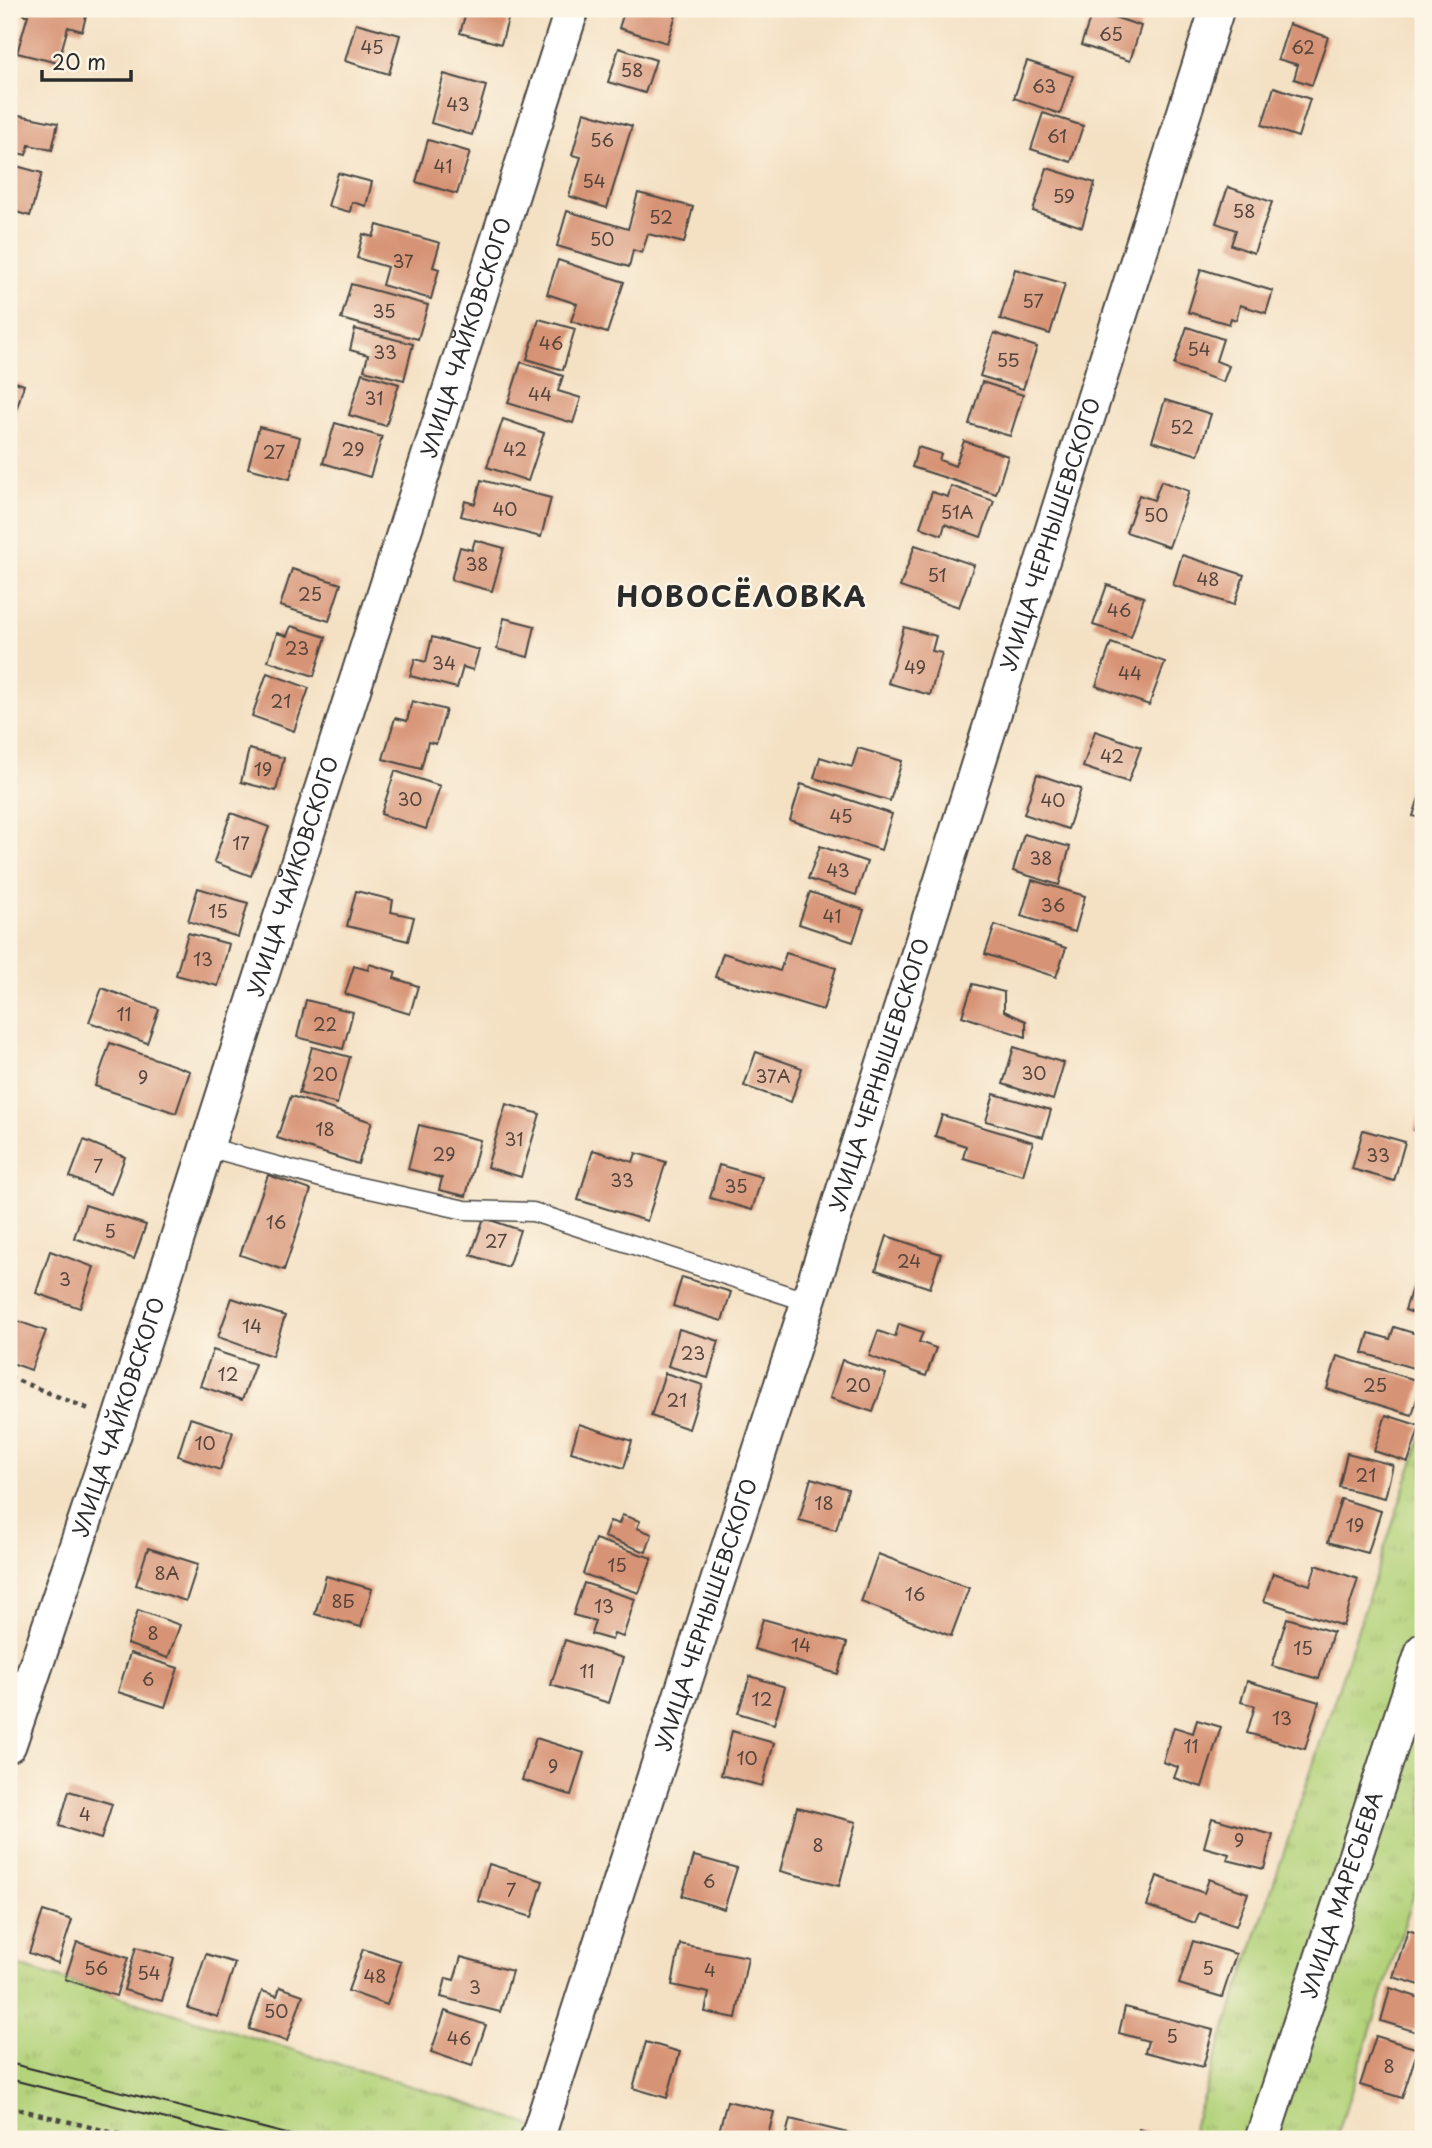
<svg xmlns="http://www.w3.org/2000/svg" width="1432" height="2148" viewBox="0 0 1432 2148" font-family="'Playpen Sans',sans-serif">
	<style>
		.grass { fill: url(#grass-tufts); stroke: #707f53; stroke-width: 2 }
		.building { fill: #d79374 }
		.lines { fill: none; stroke-linecap: round; stroke-linejoin: round }
		.service-casing { stroke: #494642; stroke-width: 21 }
		.minor-casing { stroke: #494642; stroke-width: 37 }
		.path { stroke: #494642; stroke-width: 4.5; stroke-dasharray: 5 5; stroke-linecap: butt }
		.service { stroke: #fff; stroke-width: 18 }
		.minor { stroke: #fff; stroke-width: 33 }
		.tram { stroke: #2b2b2b; stroke-width: 2 }
		.labels { text-anchor: middle; stroke-width: 5; stroke-linejoin: round; paint-order: stroke }
		.number-label { font-size: 18px; fill: #56453d }
		.street-label { font-size: 21px; fill: #2b2b2b; stroke: #fcf5e5 }
		.district-label { font-size: 28px; font-weight: bold; letter-spacing: 2px; fill: #2b2b2b; stroke: #fcf5e5 }
	</style>
	<defs>
		<pattern id="grass-tufts" width="24" height="20" patternUnits="userSpaceOnUse" patternTransform="scale(1.75)"><rect width="24" height="20" fill="#b4d37b"/><path d="M3 7l-1-3M5 7V3M7 7l1-3M15 17l-1-3M17 17v-4M19 17l1-3" fill="none" stroke="#9bb56a"/></pattern>
	</defs>
	<rect width="100%" height="100%" fill="#fcf5e5"/>
	<filter id="ink" filterUnits="userSpaceOnUse"><feTurbulence type="fractalNoise" baseFrequency=".0143" numOctaves="2"/><feDisplacementMap in="SourceGraphic" scale="14" xChannelSelector="R" yChannelSelector="G"/><feConvolveMatrix kernelMatrix="1 2 1 2 8 2 1 2 1" color-interpolation-filters="sRGB"/></filter>
	<filter id="wash" filterUnits="userSpaceOnUse"><feTurbulence type="fractalNoise" baseFrequency=".00686" numOctaves="4" result="noise"/><feDisplacementMap in="SourceGraphic" scale="28" xChannelSelector="R" yChannelSelector="G"/><feGaussianBlur stdDeviation="1.57" result="paint"/><feColorMatrix in="noise" values="0 0 0 0 0 0 0 0 0 0 0 0 0 0 0 0 0 1.4 0 .05"/><feComposite in="paint" operator="in"/></filter>
	<g filter="url(#wash)">
		<rect width="100%" height="100%" fill="#f4e1c4"/>
		<g class="grass">
			<path d="M1423,1432V1866L1336,2139H1189Z"/>
			<path d="M9,1963L476,2106L568,2139H9Z"/>
		</g>
		<g id="blocks">
			<g class="building">
				<path d="M26,9H88L82,31L68,27L58,63L17,53L28,15H24Z"/>
				<path d="M467,9H511L501,44L460,33Z"/>
				<path d="M625,9H678L667,43L619,28Z"/>
				<path d="M1132,9H1149L1147,14Z"/>
				<path d="M1093,10L1141,26L1130,61L1081,45Z"/>
				<path d="M356,23L400,35L389,74L345,61Z"/>
				<path d="M1289,24L1328,37L1312,85L1294,79L1298,65L1278,59Z"/>
				<path d="M619,48L656,60L645,93L608,82Z"/>
				<path d="M1027,61L1073,76L1060,114L1014,98Z"/>
				<path d="M444,74L486,86L472,135L431,123Z"/>
				<path d="M1274,87L1310,99L1298,137L1262,125Z"/>
				<path d="M584,112L632,126L607,208L569,196L581,157L572,155Z"/>
				<path d="M9,113L58,123L52,150L29,145L26,155L9,151Z"/>
				<path d="M1043,113L1083,126L1071,162L1031,149Z"/>
				<path d="M428,140L470,152L457,194L416,182Z"/>
				<path d="M9,164L42,173L30,216L9,210Z"/>
				<path d="M1047,168L1095,183L1082,227L1033,211Z"/>
				<path d="M338,173L372,182L366,206L352,202L350,212L328,206Z"/>
				<path d="M1228,187L1272,202L1254,253L1231,245L1236,230L1216,223Z"/>
				<path d="M638,193L693,207L684,243L648,234L642,253L633,250L629,267L557,246L567,211L628,229Z"/>
				<path d="M377,225L440,243L433,267L439,269L431,299L382,285L387,267L357,258L363,234L373,237Z"/>
				<path d="M558,260L624,282L607,333L571,321L577,304L547,294Z"/>
				<path d="M1015,269L1065,284L1050,334L1000,319Z"/>
				<path d="M1201,269L1273,291L1266,313L1240,305L1236,320L1231,318L1229,324L1188,312Z"/>
				<path d="M351,284L428,305L418,339L341,319Z"/>
				<path d="M539,319L575,329L563,370L527,359Z"/>
				<path d="M1187,327L1223,339L1216,361L1229,366L1223,382L1174,365Z"/>
				<path d="M355,329L413,344L404,380L364,370L368,355L350,350Z"/>
				<path d="M994,333L1037,347L1023,389L980,376Z"/>
				<path d="M521,362L563,376L558,391L581,398L573,423L508,403Z"/>
				<path d="M362,373L399,384L386,426L349,415Z"/>
				<path d="M9,380L24,385L9,433Z"/>
				<path d="M982,382L1023,395L1010,436L969,424Z"/>
				<path d="M1165,400L1211,414L1198,455L1152,441Z"/>
				<path d="M503,419L544,433L528,481L487,467Z"/>
				<path d="M335,423L382,437L370,477L323,463Z"/>
				<path d="M259,427L300,437L290,479L248,468Z"/>
				<path d="M964,441L1008,456L996,494L912,467L918,447L941,454L939,460L955,466Z"/>
				<path d="M481,480L551,498L541,537L461,516L465,501L475,504Z"/>
				<path d="M1161,481L1189,491L1169,547L1126,532L1139,495L1154,500Z"/>
				<path d="M951,486L994,501L981,537L945,524L942,535L920,527L932,492L948,497Z"/>
				<path d="M475,540L504,548L492,591L451,580L460,547L472,550Z"/>
				<path d="M915,545L974,565L959,607L900,587Z"/>
				<path d="M1182,555L1244,575L1234,605L1173,585Z"/>
				<path d="M292,569L341,584L329,621L280,606Z"/>
				<path d="M1107,585L1144,597L1131,637L1093,625Z"/>
				<path d="M504,618L535,626L528,657L497,649Z"/>
				<path d="M291,626L326,637L314,676L268,661L277,633L287,636Z"/>
				<path d="M904,627L936,636L932,651L942,653L930,695L888,683Z"/>
				<path d="M432,637L479,650L473,670L463,667L457,688L410,676L415,659L426,662Z"/>
				<path d="M1111,643L1165,662L1149,705L1096,686Z"/>
				<path d="M267,673L309,688L294,731L252,716Z"/>
				<path d="M412,701L446,710L436,744L428,742L421,769L383,759L395,718L407,721Z"/>
				<path d="M1095,731L1141,747L1128,782L1083,767Z"/>
				<path d="M858,748L902,761L890,801L814,778L820,757L852,767Z"/>
				<path d="M249,749L284,758L276,791L241,782Z"/>
				<path d="M395,771L440,786L426,829L381,814Z"/>
				<path d="M1037,774L1081,789L1068,829L1024,814Z"/>
				<path d="M801,784L892,814L881,850L790,820Z"/>
				<path d="M1423,785V819L1413,816Z"/>
				<path d="M231,813L269,827L251,876L214,862Z"/>
				<path d="M1024,834L1070,847L1059,885L1013,871Z"/>
				<path d="M820,846L867,862L856,895L808,879Z"/>
				<path d="M1032,880L1085,896L1075,932L1021,916Z"/>
				<path d="M198,888L248,903L238,937L188,921Z"/>
				<path d="M356,891L393,900L391,912L414,917L408,941L347,926Z"/>
				<path d="M810,892L864,910L853,942L799,924Z"/>
				<path d="M995,925L1066,948L1056,977L985,954Z"/>
				<path d="M188,933L229,944L218,986L176,975Z"/>
				<path d="M723,953L780,971L786,953L836,968L823,1010L715,977Z"/>
				<path d="M369,964L396,972L394,978L418,986L410,1014L345,994L354,966L368,970Z"/>
				<path d="M973,984L1004,992V1011L1026,1021V1037L962,1016Z"/>
				<path d="M102,988L159,1009L147,1043L89,1022Z"/>
				<path d="M306,1000L353,1012L343,1049L297,1037Z"/>
				<path d="M110,1043L190,1071L176,1113L95,1086Z"/>
				<path d="M312,1047L350,1057L337,1104L299,1093Z"/>
				<path d="M1014,1047L1064,1063L1053,1100L1003,1084Z"/>
				<path d="M756,1052L802,1068L791,1102L744,1086Z"/>
				<path d="M994,1094L1051,1110L1043,1137L986,1121Z"/>
				<path d="M291,1096L372,1122L358,1164L277,1138Z"/>
				<path d="M506,1104L540,1114L521,1177L487,1167Z"/>
				<path d="M1421,1110L1423,1111V1133L1414,1130Z"/>
				<path d="M942,1115L1033,1142L1023,1175L963,1158L966,1146L935,1136Z"/>
				<path d="M419,1125L480,1140L466,1196L439,1190L442,1178L408,1169Z"/>
				<path d="M1363,1130L1405,1142L1394,1181L1352,1169Z"/>
				<path d="M84,1140L125,1157L111,1194L70,1177Z"/>
				<path d="M593,1150L633,1162L636,1153L666,1162L647,1221L578,1200Z"/>
				<path d="M719,1165L762,1177L752,1210L710,1198Z"/>
				<path d="M268,1175L311,1190L284,1270L240,1255Z"/>
				<path d="M85,1205L146,1225L134,1259L74,1238Z"/>
				<path d="M484,1218L520,1230L508,1267L471,1255Z"/>
				<path d="M887,1236L941,1254L930,1288L876,1270Z"/>
				<path d="M50,1251L94,1267L80,1308L36,1293Z"/>
				<path d="M1416,1275L1423,1278V1316L1405,1310Z"/>
				<path d="M682,1277L731,1292L722,1321L673,1306Z"/>
				<path d="M232,1298L285,1316L272,1356L218,1337Z"/>
				<path d="M9,1318L46,1331L31,1370L9,1362Z"/>
				<path d="M899,1324L923,1332L919,1342L936,1348L926,1376L869,1356L878,1331L895,1337Z"/>
				<path d="M1394,1327L1423,1336V1371L1363,1353L1369,1333L1390,1339Z"/>
				<path d="M679,1329L719,1341L708,1378L668,1366Z"/>
				<path d="M213,1350L255,1364L242,1400L200,1386Z"/>
				<path d="M1337,1356L1422,1382L1412,1415L1327,1389Z"/>
				<path d="M842,1360L886,1374L873,1412L830,1398Z"/>
				<path d="M665,1373L703,1385L689,1429L651,1416Z"/>
				<path d="M1386,1415L1420,1426L1408,1462L1374,1451Z"/>
				<path d="M190,1418L233,1432L220,1470L178,1456Z"/>
				<path d="M579,1424L632,1441L624,1468L571,1452Z"/>
				<path d="M1347,1453L1393,1465L1385,1498L1339,1487Z"/>
				<path d="M811,1478L848,1489L836,1530L799,1520Z"/>
				<path d="M1341,1499L1381,1511L1368,1553L1328,1542Z"/>
				<path d="M622,1515L640,1521L637,1528L652,1534L646,1552L604,1537L610,1521L619,1524Z"/>
				<path d="M595,1539L652,1558L639,1593L583,1574Z"/>
				<path d="M148,1548L198,1564L186,1601L136,1585Z"/>
				<path d="M878,1554L969,1588L951,1636L861,1602Z"/>
				<path d="M1316,1565L1358,1579L1343,1626L1264,1601L1273,1573L1310,1585Z"/>
				<path d="M326,1576L372,1589L361,1627L315,1614Z"/>
				<path d="M584,1583L635,1599L623,1637L614,1634L612,1640L591,1634L595,1621L573,1615Z"/>
				<path d="M138,1610L180,1625L168,1658L127,1644Z"/>
				<path d="M1287,1618L1333,1632L1319,1679L1272,1666Z"/>
				<path d="M763,1619L847,1643L838,1674L754,1649Z"/>
				<path d="M565,1640L623,1658L609,1703L551,1685Z"/>
				<path d="M130,1653L178,1668L165,1707L118,1692Z"/>
				<path d="M750,1676L785,1687L774,1724L738,1713Z"/>
				<path d="M1247,1681L1319,1702L1305,1749L1247,1733L1255,1706L1241,1702Z"/>
				<path d="M1197,1720L1221,1727L1202,1787L1174,1778L1178,1767L1163,1762L1174,1727L1193,1733Z"/>
				<path d="M732,1731L774,1743L762,1786L721,1775Z"/>
				<path d="M536,1738L584,1753L571,1795L522,1780Z"/>
				<path d="M69,1791L112,1804L101,1839L59,1826Z"/>
				<path d="M797,1807L856,1822L839,1886L780,1871Z"/>
				<path d="M1212,1818L1273,1835L1264,1869L1227,1860L1229,1854L1204,1847Z"/>
				<path d="M694,1856L737,1868L724,1909L682,1896Z"/>
				<path d="M489,1864L543,1881L532,1917L478,1901Z"/>
				<path d="M1157,1876L1204,1893L1209,1879L1248,1893L1236,1926L1199,1913L1195,1923L1147,1906Z"/>
				<path d="M43,1911L72,1920L58,1963L29,1953Z"/>
				<path d="M1408,1930L1423,1935V1986L1393,1977Z"/>
				<path d="M1193,1941L1236,1954L1222,1997L1179,1984Z"/>
				<path d="M77,1942L128,1958L116,1996L65,1979Z"/>
				<path d="M680,1944L748,1957L736,2018L705,2012L709,1993L672,1985Z"/>
				<path d="M136,1947L174,1958L162,2001L124,1990Z"/>
				<path d="M363,1949L401,1962L387,2005L348,1991Z"/>
				<path d="M206,1954L235,1963L218,2017L188,2008Z"/>
				<path d="M461,1957L512,1971L500,2012L441,1997L446,1978L454,1980Z"/>
				<path d="M280,1987L303,1995L287,2041L249,2029L262,1991L277,1996Z"/>
				<path d="M1390,1988L1423,1999V2034L1381,2021Z"/>
				<path d="M1125,2007L1213,2030L1203,2067L1145,2052L1148,2041L1119,2033Z"/>
				<path d="M445,2011L486,2025L472,2066L431,2052Z"/>
				<path d="M1376,2036L1418,2049L1402,2098L1360,2085Z"/>
				<path d="M646,2042L680,2052L667,2098L633,2088Z"/>
				<path d="M727,2101L774,2112L767,2139H717Z"/>
				<path d="M790,2119L852,2134L851,2139H785Z"/>
				<path d="M1139,2129L1168,2139H1136Z"/>
			</g>
		</g>
	</g>
	<g filter="url(#ink)">
		<use href="#blocks" fill-opacity="0" stroke="#494642" stroke-width="2"/>
		<g class="lines">
			<g class="service-casing">
				<path id="service" d="M207,1147L329,1180L465,1210L533,1212L808,1302"/>
			</g>
			<g class="minor-casing">
				<g id="minor">
					<path id="s1" d="M9,1745L119,1420L572,9"/>
					<path id="s2" d="M537,2139L808,1302L1217,9"/>
					<path id="s3" d="M1262,2139L1423,1650"/>
				</g>
			</g>
			<g class="path">
				<path d="M9,1377L89,1409"/>
				<path d="M9,2107L139,2139"/>
			</g>
			<use href="#service" class="service"/>
			<use href="#minor" class="minor"/>
			<g class="tram">
				<path d="M9,2063L306,2139"/>
				<path d="M9,2079L245,2139"/>
			</g>
		</g>
	</g>
	<g class="labels">
		<g class="number-label">
			<text x="1111" y="41">65</text>
			<text x="372" y="54">45</text>
			<text x="1303" y="54">62</text>
			<text x="632" y="77">58</text>
			<text x="1044" y="93">63</text>
			<text x="458" y="111">43</text>
			<text x="1057" y="143">61</text>
			<text x="602" y="147">56</text>
			<text x="443" y="173">41</text>
			<text x="594" y="188">54</text>
			<text x="1064" y="203">59</text>
			<text x="1244" y="218">58</text>
			<text x="661" y="224">52</text>
			<text x="602" y="246">50</text>
			<text x="403" y="268">37</text>
			<text x="1033" y="308">57</text>
			<text x="384" y="318">35</text>
			<text x="551" y="350">46</text>
			<text x="1199" y="356">54</text>
			<text x="385" y="359">33</text>
			<text x="1008" y="367">55</text>
			<text x="540" y="401">44</text>
			<text x="374" y="405">31</text>
			<text x="1182" y="434">52</text>
			<text x="353" y="456">29</text>
			<text x="515" y="456">42</text>
			<text x="274" y="459">27</text>
			<text x="505" y="516">40</text>
			<text x="957" y="519">51А</text>
			<text x="1156" y="522">50</text>
			<text x="477" y="571">38</text>
			<text x="937" y="582">51</text>
			<text x="1208" y="586">48</text>
			<text x="310" y="601">25</text>
			<text x="1119" y="617">46</text>
			<text x="297" y="655">23</text>
			<text x="444" y="670">34</text>
			<text x="915" y="674">49</text>
			<text x="1130" y="680">44</text>
			<text x="281" y="708">21</text>
			<text x="1112" y="763">42</text>
			<text x="263" y="776">19</text>
			<text x="410" y="806">30</text>
			<text x="1053" y="807">40</text>
			<text x="841" y="823">45</text>
			<text x="241" y="850">17</text>
			<text x="1041" y="865">38</text>
			<text x="838" y="877">43</text>
			<text x="1053" y="912">36</text>
			<text x="218" y="918">15</text>
			<text x="832" y="923">41</text>
			<text x="203" y="966">13</text>
			<text x="124" y="1021">11</text>
			<text x="325" y="1031">22</text>
			<text x="1034" y="1080">30</text>
			<text x="325" y="1081">20</text>
			<text x="773" y="1083">37А</text>
			<text x="143" y="1084">9</text>
			<text x="325" y="1136">18</text>
			<text x="514" y="1146">31</text>
			<text x="444" y="1161">29</text>
			<text x="1378" y="1162">33</text>
			<text x="98" y="1173">7</text>
			<text x="622" y="1187">33</text>
			<text x="736" y="1193">35</text>
			<text x="276" y="1229">16</text>
			<text x="110" y="1238">5</text>
			<text x="496" y="1248">27</text>
			<text x="909" y="1268">24</text>
			<text x="65" y="1286">3</text>
			<text x="252" y="1333">14</text>
			<text x="693" y="1360">23</text>
			<text x="228" y="1381">12</text>
			<text x="858" y="1392">20</text>
			<text x="1375" y="1392">25</text>
			<text x="677" y="1407">21</text>
			<text x="205" y="1450">10</text>
			<text x="1366" y="1482">21</text>
			<text x="824" y="1510">18</text>
			<text x="1355" y="1532">19</text>
			<text x="617" y="1572">15</text>
			<text x="167" y="1580">8А</text>
			<text x="915" y="1601">16</text>
			<text x="343" y="1608">8Б</text>
			<text x="604" y="1613">13</text>
			<text x="153" y="1640">8</text>
			<text x="801" y="1652">14</text>
			<text x="1303" y="1655">15</text>
			<text x="587" y="1678">11</text>
			<text x="148" y="1686">6</text>
			<text x="762" y="1706">12</text>
			<text x="1282" y="1725">13</text>
			<text x="1191" y="1753">11</text>
			<text x="747" y="1765">10</text>
			<text x="553" y="1773">9</text>
			<text x="85" y="1821">4</text>
			<text x="1239" y="1847">9</text>
			<text x="818" y="1852">8</text>
			<text x="709" y="1888">6</text>
			<text x="511" y="1897">7</text>
			<text x="96" y="1975">56</text>
			<text x="1208" y="1975">5</text>
			<text x="710" y="1977">4</text>
			<text x="149" y="1980">54</text>
			<text x="375" y="1983">48</text>
			<text x="475" y="1994">3</text>
			<text x="276" y="2018">50</text>
			<text x="1172" y="2043">5</text>
			<text x="459" y="2045">46</text>
			<text x="1389" y="2073">8</text>
		</g>
		<g class="street-label">
			<text dy="7" stroke="none"><textPath href="#s1" startOffset="1480">УЛИЦА ЧАЙКОВСКОГО</textPath></text>
			<text dy="7" stroke="none"><textPath href="#s2" startOffset="1685">УЛИЦА ЧЕРНЫШЕВСКОГО</textPath></text>
			<text dy="7" stroke="none"><textPath href="#s1" startOffset="914">УЛИЦА ЧАЙКОВСКОГО</textPath></text>
			<text dy="7" stroke="none"><textPath href="#s2" startOffset="1118">УЛИЦА ЧЕРНЫШЕВСКОГО</textPath></text>
			<text dy="7" stroke="none"><textPath href="#s1" startOffset="346">УЛИЦА ЧАЙКОВСКОГО</textPath></text>
			<text dy="7" stroke="none"><textPath href="#s2" startOffset="551">УЛИЦА ЧЕРНЫШЕВСКОГО</textPath></text>
			<text dy="7" stroke="none"><textPath href="#s3" startOffset="257">УЛИЦА МАРЕСЬЕВА</textPath></text>
		</g>
		<g class="district-label">
			<text x="742" y="607">НОВОСЁЛОВКА</text>
		</g>
	</g>
	<rect width="1432" height="2148" fill="none" stroke="#fcf5e5" stroke-width="35"/>
	<path d="M42 70v10h89v-10" fill="none" stroke="#2b2b2b" stroke-width="3.5"/>
	<text x="52" y="70" font-size="21" fill="#2b2b2b" stroke="#fcf5e5" stroke-width="5" paint-order="stroke">20 m</text>
</svg>
